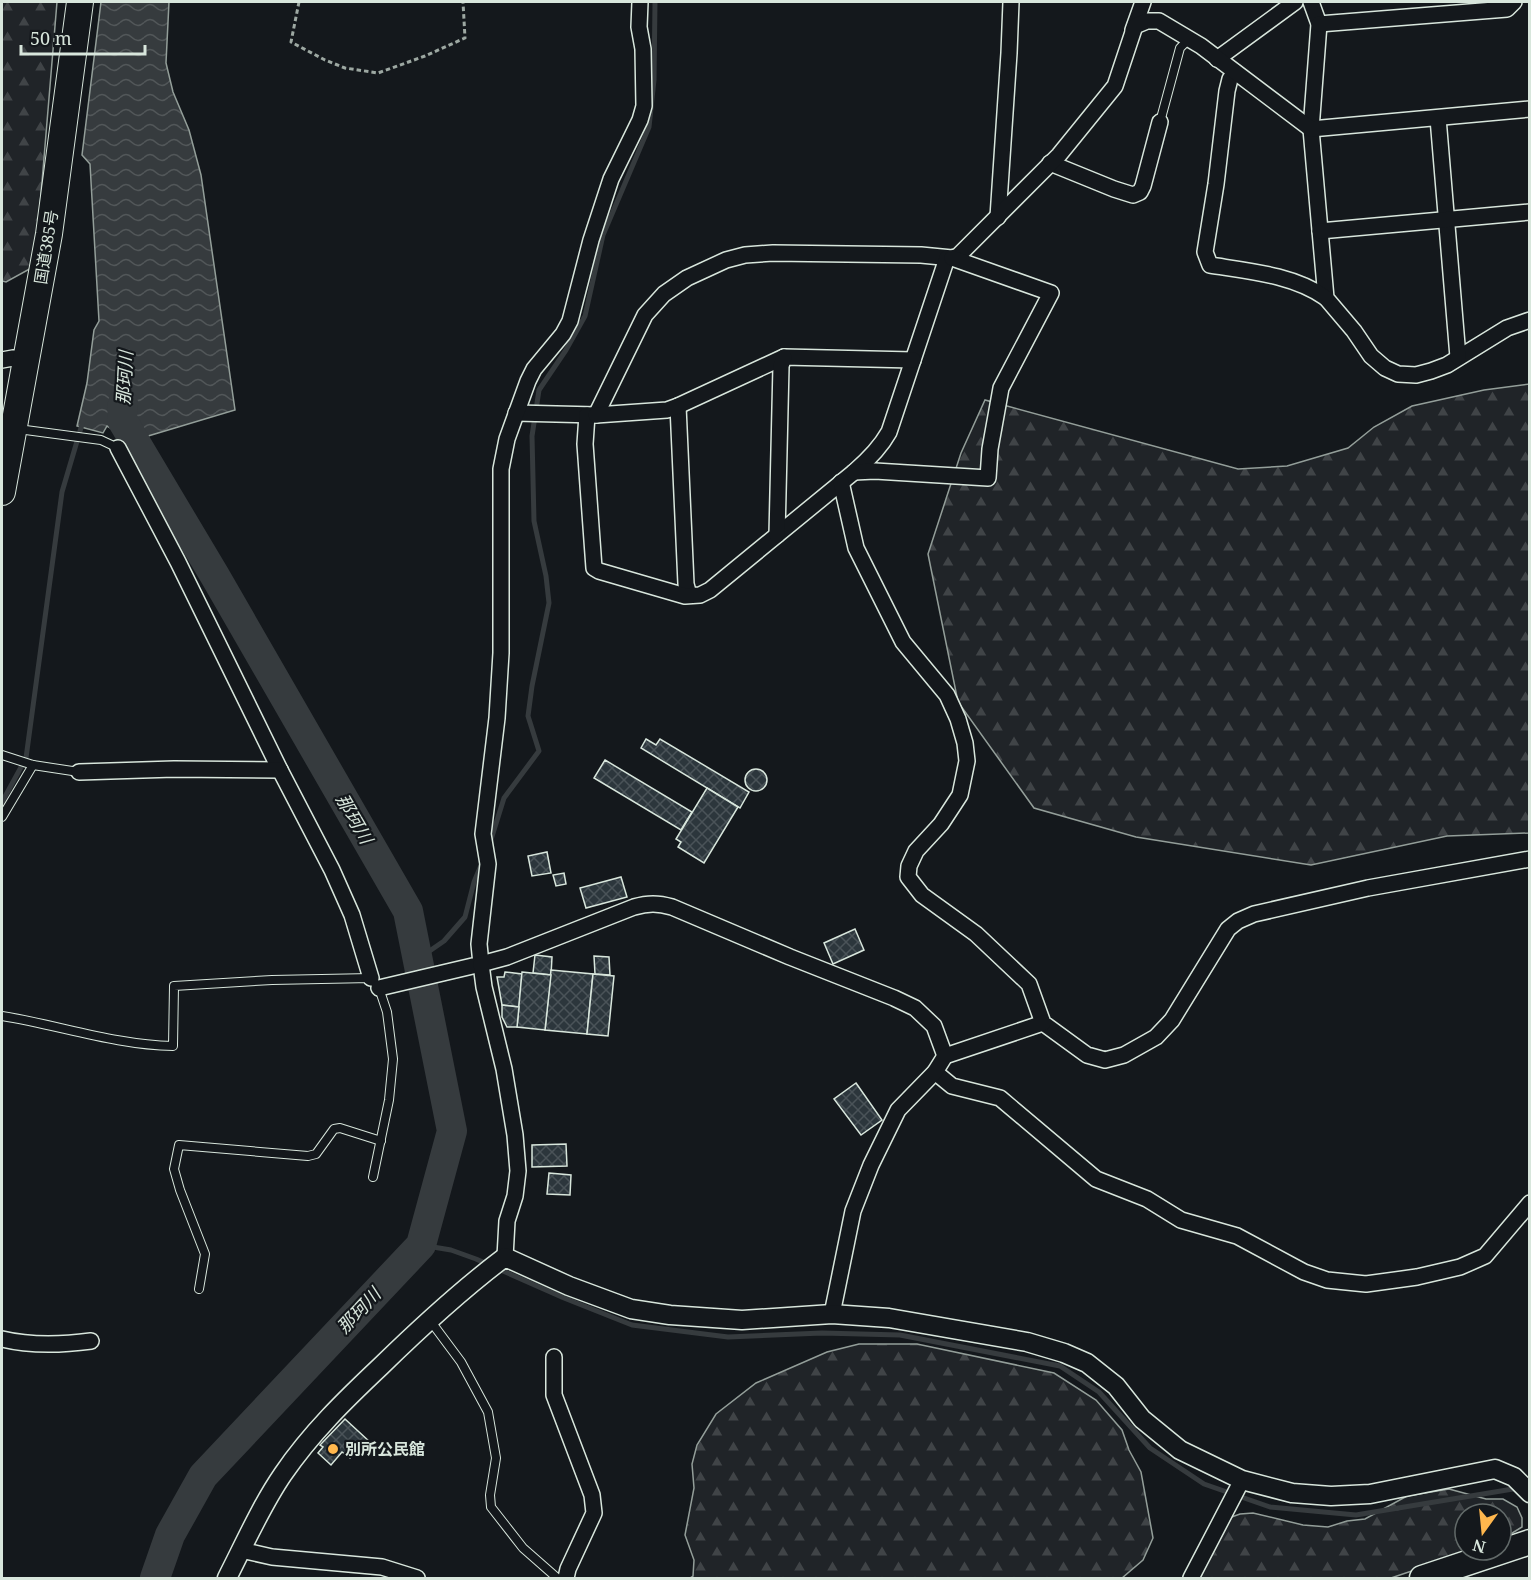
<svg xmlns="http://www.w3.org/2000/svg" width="1531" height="1580" viewBox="0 0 1531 1580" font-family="'Noto Serif','Noto Sans JP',serif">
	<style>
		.forest { fill: url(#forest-firs); stroke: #939e99; stroke-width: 1.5 }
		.water { fill: url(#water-waves); stroke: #939e99; stroke-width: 1.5 }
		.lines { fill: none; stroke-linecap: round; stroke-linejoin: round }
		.stream { stroke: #363b3e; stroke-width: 5 }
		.river { stroke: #363b3e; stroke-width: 30 }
		.building { fill: url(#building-cross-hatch); stroke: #d8e6dc; stroke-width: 1.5 }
		.service-casing { stroke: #d8e6dc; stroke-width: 10 }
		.minor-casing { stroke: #d8e6dc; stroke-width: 18 }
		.tertiary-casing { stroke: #d8e6dc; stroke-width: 21 }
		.primary-casing { stroke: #d8e6dc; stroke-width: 27 }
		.trunk-casing { stroke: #d8e6dc; stroke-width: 28 }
		.path { stroke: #9da8a2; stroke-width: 3; stroke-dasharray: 4.5 3; stroke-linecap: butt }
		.service { stroke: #14181c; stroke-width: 8 }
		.minor { stroke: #14181c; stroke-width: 15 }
		.tertiary { stroke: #14181c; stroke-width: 18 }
		.primary { stroke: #14181c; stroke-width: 24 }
		.trunk { stroke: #14181c; stroke-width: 26 }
		.poi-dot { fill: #ffb74d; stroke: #14181c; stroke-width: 2 }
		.labels { text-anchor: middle; stroke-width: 4.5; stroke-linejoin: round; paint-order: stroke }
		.street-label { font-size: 16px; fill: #d8e6dc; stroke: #14181c }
		.poi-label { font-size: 16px; font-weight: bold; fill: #d8e6dc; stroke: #14181c; text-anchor: start }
		.water-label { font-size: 18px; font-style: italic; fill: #d8e6dc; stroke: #14181c }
	</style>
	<defs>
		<pattern id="forest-firs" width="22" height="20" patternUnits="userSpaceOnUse" patternTransform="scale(1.5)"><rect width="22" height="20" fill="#202428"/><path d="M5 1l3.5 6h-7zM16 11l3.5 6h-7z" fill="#404447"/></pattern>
		<pattern id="water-waves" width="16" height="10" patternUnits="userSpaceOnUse" patternTransform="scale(1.5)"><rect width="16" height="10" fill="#363b3e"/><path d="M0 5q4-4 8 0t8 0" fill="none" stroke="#525759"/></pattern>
		<pattern id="building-cross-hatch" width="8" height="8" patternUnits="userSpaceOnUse" patternTransform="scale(1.5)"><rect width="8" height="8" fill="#2c363c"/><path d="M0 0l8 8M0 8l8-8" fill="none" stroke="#4a5358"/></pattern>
	</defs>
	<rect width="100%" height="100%" fill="#14181c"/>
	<g class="forest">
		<path d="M2,2H57L35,266L6,282L2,281Z"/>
		<path d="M1529,384V833L1447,836L1311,865L1136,837L1034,808L958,702L928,554L961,453L985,400L1238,469L1287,466L1348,448L1374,427L1412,406L1484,390Z"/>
		<path d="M859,1344H917L1054,1373L1096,1400L1122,1430L1129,1450L1141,1472L1153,1538L1143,1560L1122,1578H690L693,1576L694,1560L685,1535L694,1488L692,1464L697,1445L716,1414L756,1383L827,1352Z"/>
		<path d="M1449,1489L1486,1499H1503L1517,1507L1522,1518V1527L1501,1540V1514H1465V1550H1474L1391,1578H1194L1212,1524L1240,1514L1253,1513L1303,1525L1328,1527L1347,1521L1365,1519L1407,1496Z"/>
	</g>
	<path class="water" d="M101,2H169L166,63L173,92L189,130L201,175L235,410L128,442L126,437L107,426L103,433L77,426L87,383L94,330L99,321L90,164L82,155Z"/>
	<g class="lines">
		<g class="stream">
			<path d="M2,802L26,758L62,492L83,421"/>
			<path d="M489,846L504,798L539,751L528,716L532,686L549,603L546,576L534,521L532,436L539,390L566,350L585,316L603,235L649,127L654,80L655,2"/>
			<path d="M418,959L444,941L465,917L474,882L482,863"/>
			<path d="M421,1245L451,1250L476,1259L564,1298L632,1325L728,1337L822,1333L900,1335L1060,1366L1099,1392L1150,1448L1204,1484L1270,1507L1356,1515L1519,1488"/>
		</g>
		<path class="river" d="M123,403L122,420L215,576L408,911L452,1131L421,1245L203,1476L170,1535L155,1578"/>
	</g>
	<g class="building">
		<path d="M646,739L656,745L660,739L749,792L740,808L641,748Z"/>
		<path d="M605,760L692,812L681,830L594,778Z"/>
		<circle cx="756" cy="780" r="11"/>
		<path d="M707,788L738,807L704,863L678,847L681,842L676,839Z"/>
		<path d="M547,852L551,873L532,876L528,856Z"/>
		<path d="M564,873L566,884L556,886L553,875Z"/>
		<path d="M621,877L627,897L586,908L580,888Z"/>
		<path d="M855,929L864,950L833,964L824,943Z"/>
		<path d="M535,955L552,957L551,975L533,973Z"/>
		<path d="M594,956L609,957L610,975L595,974Z"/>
		<path d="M551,970L593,974L587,1034L545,1030Z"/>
		<path d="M505,972L522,974L519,1007L502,1005L497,977H504Z"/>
		<path d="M522,972L551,975L545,1030L517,1027Z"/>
		<path d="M593,974L614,976L608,1036L587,1034Z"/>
		<path d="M502,1005L519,1007L517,1027H507L502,1017Z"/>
		<path d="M856,1083L882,1120L861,1135L834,1099Z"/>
		<path d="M566,1144L567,1166L532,1167V1145Z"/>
		<path d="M549,1173L571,1175L570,1195L547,1194Z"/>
		<path d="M345,1419L371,1443L362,1453L356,1450L350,1458L342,1452L331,1465L318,1453L323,1447L320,1445Z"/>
	</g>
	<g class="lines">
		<g class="service-casing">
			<g id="service">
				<path d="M1160,122L1180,48L1189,39"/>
				<path d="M18,429L101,440L118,448"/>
				<path d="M2,755L33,765L79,772"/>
				<path d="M2,817L33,765"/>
				<path d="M2,1016C59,1025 115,1045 173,1046L174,986L272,980L371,978L379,988L387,1012L393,1059L389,1100L373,1177"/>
				<path d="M199,1289L205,1254L180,1190L174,1169L179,1145L308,1156L316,1154L334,1129L340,1128L381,1141"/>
				<path d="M429,1319L461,1362L488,1412L496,1458L490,1495L491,1507L523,1548L556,1577"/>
			</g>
		</g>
		<g class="minor-casing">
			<g id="minor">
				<path d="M1311,2L1319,24L1311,129L1326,298L1354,331L1371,356L1385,368L1398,374L1416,375L1431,371L1447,365L1507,328L1530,320"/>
				<path d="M1319,24L1507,9L1514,2"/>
				<path d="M1133,30L1143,2"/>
				<path d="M1217,59L1295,2"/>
				<path d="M1235,72L1230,79L1227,91L1216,184L1205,252L1210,265C1248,271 1294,275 1326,298"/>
				<path d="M1438,118L1458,357"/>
				<path d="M1050,163L1114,189L1133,195L1140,192L1143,186L1160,122"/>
				<path d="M998,217L1009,53L1011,2"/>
				<path d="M1320,231L1530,212"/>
				<path d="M2,360L13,358L27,359"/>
				<path d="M678,406L686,584L689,595"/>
				<path d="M516,413L596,415L645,315L664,294L687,278L726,260L745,255L773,253L921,255L952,258L958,256L1059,155L1115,86L1135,26L1147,21H1159L1201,46L1311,129L1530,109"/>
				<path d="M587,415L585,444L594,568L599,571L685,596L700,595L710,590L854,472C868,460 880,448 889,432L947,258"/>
				<path d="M596,415L667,410L678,406L784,357L913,360"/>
				<path d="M118,448L178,562L280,770L332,870L352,915L371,978"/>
				<path d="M854,472L875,471L988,478L990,449L1001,388L1051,293L952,258"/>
				<path d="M841,482L856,548L903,642L947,695L958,719L965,743L967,761L960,795L941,824L916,851L909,866L908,877L922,895L976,934L1029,984L1043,1023L1087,1055L1105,1060L1124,1055L1156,1037L1172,1020L1228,929L1238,921L1254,914L1368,888L1530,859"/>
				<path d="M777,535L781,366L784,357"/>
				<path d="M79,772L174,769L280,770"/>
				<path d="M379,988L481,964L479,944L488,864L483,834L497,718L501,653V469L507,439L528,381L534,369L563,334L570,321L591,240L611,179L640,120L644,106L643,49L639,27L640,2"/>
				<path d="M935,1072L952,1086L1000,1098L1096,1179L1147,1199L1181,1220L1237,1236L1304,1272L1327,1280L1366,1284L1417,1277L1460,1267L1485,1256L1530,1203"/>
				<path d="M505,1257L507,1221L515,1196L518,1171L515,1135L504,1069L484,987L481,964L507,957L634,907C648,903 658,903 672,907L790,957L894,998L915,1008L934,1026L945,1056"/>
				<path d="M832,1314L853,1211L871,1165L898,1110L935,1072L945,1056L1043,1023"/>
				<path d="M2,1339C31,1346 61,1345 91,1341"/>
				<path d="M554,1357V1395L592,1495L594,1513L568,1569L566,1578"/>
				<path d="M241,1550L272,1557L382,1567L417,1578"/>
				<path d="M1191,1578L1242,1480"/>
			</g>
		</g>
		<g class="tertiary-casing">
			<path id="tertiary" d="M227,1578C245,1543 261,1506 283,1474C311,1433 346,1399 381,1366C421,1327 461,1290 505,1257L569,1286L631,1309L670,1315L742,1320L832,1314L889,1318L1027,1342L1064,1353L1087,1363L1116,1386L1142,1419L1180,1450L1242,1480L1292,1493L1331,1496L1370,1494L1495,1469L1514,1477L1530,1493"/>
		</g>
		<g class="primary-casing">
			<path id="primary" d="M1422,1578L1530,1542"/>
		</g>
		<g class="trunk-casing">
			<path id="trunk" d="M2,492L49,234L80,2"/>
		</g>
		<path class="path" d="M299,2L291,42L325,60L345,68L378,73L425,56L465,38L463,2"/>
		<use href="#service" class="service"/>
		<use href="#minor" class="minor"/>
		<use href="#tertiary" class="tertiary"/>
		<use href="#primary" class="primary"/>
		<use href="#trunk" class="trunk"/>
	</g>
	<circle class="poi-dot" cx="333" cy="1449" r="6"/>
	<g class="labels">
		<g class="street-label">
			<text transform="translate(46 247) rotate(-81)" y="6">国道385号</text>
		</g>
		<g class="poi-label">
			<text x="345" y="1455">別所公民館</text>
		</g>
		<g class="water-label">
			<text transform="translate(125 378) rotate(-87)" y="6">那珂川</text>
			<text transform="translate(354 819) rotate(60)" y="6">那珂川</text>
			<text transform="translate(359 1311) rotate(-47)" y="6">那珂川</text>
		</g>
	</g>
	<rect width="1531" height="1580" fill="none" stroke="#d8e6dc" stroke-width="6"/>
	<g transform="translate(1483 1532) rotate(195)"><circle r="28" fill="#14181c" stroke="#626a69" stroke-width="1.5"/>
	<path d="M0-4.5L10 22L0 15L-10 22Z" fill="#ffb74d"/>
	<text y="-9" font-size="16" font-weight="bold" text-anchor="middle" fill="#d8e6dc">N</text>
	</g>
	<path d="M21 45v9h124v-9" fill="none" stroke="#d8e6dc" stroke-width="3"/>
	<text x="30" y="45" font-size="18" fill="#d8e6dc" stroke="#14181c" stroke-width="4.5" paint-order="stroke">50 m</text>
</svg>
